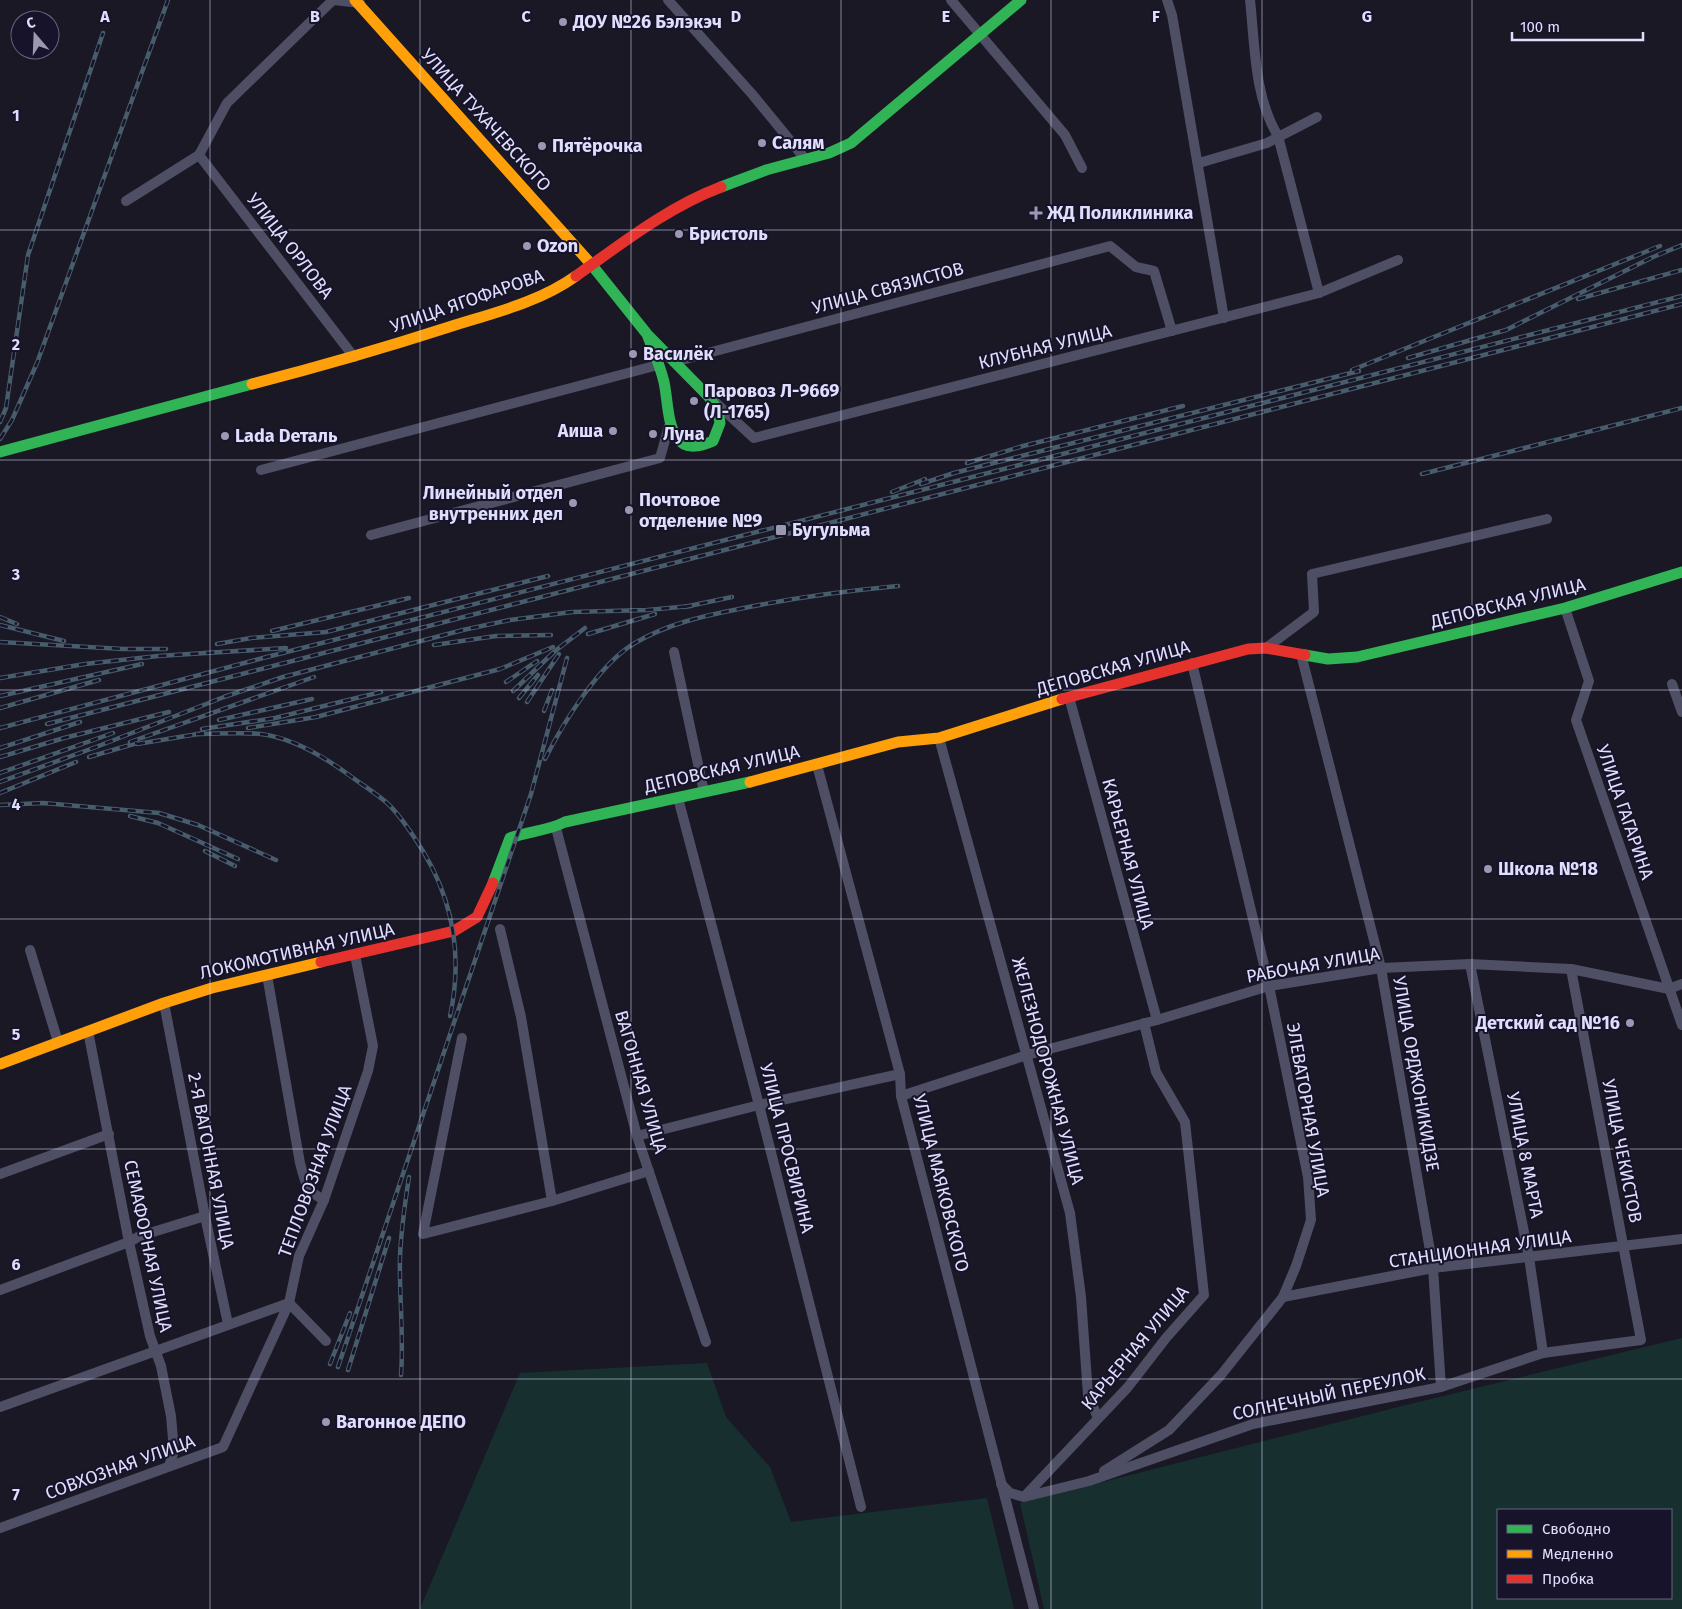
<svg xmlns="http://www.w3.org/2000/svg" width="1682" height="1609" viewBox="0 0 1682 1609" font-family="'Fira Sans',sans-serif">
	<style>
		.green { fill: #17302f; fill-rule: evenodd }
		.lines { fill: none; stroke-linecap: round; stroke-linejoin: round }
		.street { stroke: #4e4e65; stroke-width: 10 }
		.fast { stroke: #30b455; stroke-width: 11 }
		.slow { stroke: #ff9f0a; stroke-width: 11 }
		.jam { stroke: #e5322d; stroke-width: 11 }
		.rail-casing { stroke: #485d6b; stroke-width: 4.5 }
		.rail { stroke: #16132a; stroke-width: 2.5; stroke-dasharray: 8; stroke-linecap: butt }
		.grid { fill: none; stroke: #e0defd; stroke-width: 1; stroke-opacity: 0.55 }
		.poi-dot { fill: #9b99b1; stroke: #16132a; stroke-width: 2 }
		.labels { text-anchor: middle; stroke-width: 4; stroke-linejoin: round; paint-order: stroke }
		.poi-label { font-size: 18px; font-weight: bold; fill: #e0defd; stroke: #16132a; text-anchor: start }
		.street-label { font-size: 18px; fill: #e0defd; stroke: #16132a }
		.grid-label { font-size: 16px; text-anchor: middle; font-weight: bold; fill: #e0defd; stroke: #16132a; stroke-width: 4; stroke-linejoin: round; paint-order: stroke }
	</style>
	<rect width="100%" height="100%" fill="#1a1825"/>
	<g class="green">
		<path d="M1682,1338V1609H1044L1020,1503L1402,1406ZM1498,1510H1671V1598H1498Z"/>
		<path d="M707,1363L726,1417L770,1467L791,1522L987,1498L1014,1609H420L520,1373Z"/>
	</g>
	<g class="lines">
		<g class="street">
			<path d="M668,0L752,94L806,160"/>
			<path d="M951,0L1065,135L1082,168"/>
			<path d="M1167,0L1172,15L1224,318"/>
			<path d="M1250,0C1255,45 1254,97 1278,136L1319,293"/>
			<path d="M199,155L354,357"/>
			<path d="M199,155L227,103L331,2L334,0L360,3"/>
			<path d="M1199,163L1267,143L1317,117"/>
			<path d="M126,201L199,155"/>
			<path d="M674,362L1110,246L1136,267L1154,271L1172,331"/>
			<path d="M716,403L754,438L1319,293L1398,260"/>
			<path d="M261,470L658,365"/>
			<path d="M371,535L660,458L669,426"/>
			<path d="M1565,608L1589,681L1576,720L1682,1025"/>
			<path d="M1266,648L1314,612L1312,574L1547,519"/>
			<path d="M674,652L704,792"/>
			<path d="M1301,654L1381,968L1433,1268L1441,1387"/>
			<path d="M1672,684L1682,712"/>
			<path d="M1069,697L1157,1020"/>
			<path d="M939,738L1070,1213L1081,1297L1088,1395L1098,1418"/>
			<path d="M817,765L900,1074L901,1096L1034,1609"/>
			<path d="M678,798L759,1105L861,1507"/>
			<path d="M556,828L637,1136L706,1342"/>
			<path d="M500,929L521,1017L552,1201L649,1171"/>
			<path d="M30,950L58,1042"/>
			<path d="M1470,964L1529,1257L1543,1353"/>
			<path d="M267,975L300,1163C306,1184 305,1190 324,1200"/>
			<path d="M164,1003L205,1216L228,1324"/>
			<path d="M88,1031L129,1242L150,1336L161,1366L171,1416L174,1451L169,1466"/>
			<path d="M462,1038L423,1234L552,1201"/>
			<path d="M901,1096L1027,1055L1157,1020L1269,986L1381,968L1470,964L1571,969L1669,989L1682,984"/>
			<path d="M637,1136L759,1105L900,1074"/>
			<path d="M0,1174L109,1134"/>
			<path d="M0,1290L129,1242L140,1236L205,1216"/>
			<path d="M1283,1297L1433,1268L1682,1239"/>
			<path d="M0,1407L289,1303L326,1341"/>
			<path d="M1104,1471L1169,1430L1221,1375L1283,1297L1296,1266L1311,1220L1308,1177L1269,986L1192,663"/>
			<path d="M1001,1484L1010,1493L1024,1497L1089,1481L1253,1424L1441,1387L1543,1353L1641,1340L1571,969"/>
			<path d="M1025,1496L1128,1387L1166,1338L1204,1295L1185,1122L1156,1072L1144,1023"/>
			<path d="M0,1528L223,1447L289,1303L299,1256L324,1200L368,1071L373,1046L355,955"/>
		</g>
		<g class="fast">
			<path d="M721,187L766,170L829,153L851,143L1021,0"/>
			<path d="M591,264L647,334L709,397L718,411L720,423L713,441C665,463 670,409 664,382C660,365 653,350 647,334"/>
			<path d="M0,452L252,384"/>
			<path d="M1305,655L1328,659L1357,657L1565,608L1682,572"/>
			<path d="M493,883L510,838C528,831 548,831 565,822L750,782"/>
		</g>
		<g class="slow">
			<path d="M355,0L591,264"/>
			<path d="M252,384C318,367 384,348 449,327C493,313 538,303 576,276"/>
			<path d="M750,782L898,742L939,738L1062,699"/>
			<path d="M0,1064L164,1003L212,988L321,962"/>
		</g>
		<g class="jam">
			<path d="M576,276C621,244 668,207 721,187"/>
			<path d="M1062,699L1248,649L1266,648L1305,655"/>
			<path d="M321,962L454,931L477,917L493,883"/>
		</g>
		<g class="rail-casing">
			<g id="rail">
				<path d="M1578,299L1682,270"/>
				<path d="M1408,358L1506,330L1653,257L1682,245"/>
				<path d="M1352,370L1660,246"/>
				<path d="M0,422L6,408L28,255L103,33"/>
				<path d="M0,439L12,420L37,363L168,0"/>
				<path d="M967,463L1023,446L1183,406"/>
				<path d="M1422,474L1682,408"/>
				<path d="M921,484L954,473L1359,371"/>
				<path d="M892,492L925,479"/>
				<path d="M684,607L732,597"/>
				<path d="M0,617L17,624"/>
				<path d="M0,625L64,641"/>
				<path d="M272,631L409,598"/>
				<path d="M588,634L655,614"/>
				<path d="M0,642L123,649H166"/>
				<path d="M217,644L251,638L326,632L548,576"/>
				<path d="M434,645L496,636L551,635"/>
				<path d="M0,678L85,664L158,656L286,648"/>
				<path d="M506,682L537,661"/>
				<path d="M513,691L555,651L585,628"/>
				<path d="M0,696L142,664"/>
				<path d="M519,698L538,675"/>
				<path d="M527,702L559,654"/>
				<path d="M0,708L99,680"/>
				<path d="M544,711L552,690"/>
				<path d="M219,720L312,699"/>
				<path d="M47,724L1682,304"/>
				<path d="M0,728L263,658L1682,296"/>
				<path d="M248,728L316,717L500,669L553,647"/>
				<path d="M202,729L275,718L381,692"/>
				<path d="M196,734C217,734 240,732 261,734C293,738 323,756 349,775C361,784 374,792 386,802C396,811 406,825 414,837C451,891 464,952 450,1016"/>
				<path d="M130,742L314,677"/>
				<path d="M137,744L204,733"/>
				<path d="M0,748L80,722"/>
				<path d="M0,757L64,738L169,712"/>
				<path d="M89,757L137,743"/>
				<path d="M545,759C563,723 600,663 635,643C667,624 703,616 739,609C792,598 844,591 898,586"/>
				<path d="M0,773L113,733"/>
				<path d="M0,782L96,747L224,697L283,677L463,630L510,620L572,612L647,610L691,606"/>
				<path d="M0,793L76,762"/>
				<path d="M0,805L43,803L159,813L198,825L276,860"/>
				<path d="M130,816L158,823L238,859"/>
				<path d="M205,851L235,866"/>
				<path d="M330,1364L350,1313"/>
				<path d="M338,1367L531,794L567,658"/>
				<path d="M348,1370L389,1238"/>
				<path d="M401,1375C404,1335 399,1296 400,1257C401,1230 405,1203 409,1177"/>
			</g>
		</g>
		<use href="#rail" class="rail"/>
	</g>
	<path class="grid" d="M210,0V1609M420,0V1609M631,0V1609M841,0V1609M1051,0V1609M1262,0V1609M1472,0V1609M0,230H1682M0,460H1682M0,690H1682M0,919H1682M0,1149H1682M0,1379H1682"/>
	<g class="poi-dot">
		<circle cx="563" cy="22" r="5"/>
		<circle cx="762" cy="143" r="5"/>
		<circle cx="542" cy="146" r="5"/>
		<path d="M1033.5 205.5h5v5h5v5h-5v5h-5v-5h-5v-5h5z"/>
		<circle cx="679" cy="234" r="5"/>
		<circle cx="527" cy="246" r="5"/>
		<circle cx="633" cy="354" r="5"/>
		<circle cx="694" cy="401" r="5"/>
		<circle cx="613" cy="431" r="5"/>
		<circle cx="653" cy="434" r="5"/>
		<circle cx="225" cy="436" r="5"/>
		<circle cx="573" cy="503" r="5"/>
		<circle cx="629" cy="510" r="5"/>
		<rect x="775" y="524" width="12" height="12" rx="2.5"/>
		<circle cx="1488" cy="869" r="5"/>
		<circle cx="1630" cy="1023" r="5"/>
		<circle cx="326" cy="1422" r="5"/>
	</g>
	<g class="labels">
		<g class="poi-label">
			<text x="573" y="28">ДОУ №26 Бэлэкэч</text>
			<text x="772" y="149">Салям</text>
			<text x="552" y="152">Пятёрочка</text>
			<text x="1047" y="219">ЖД Поликлиника</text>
			<text x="689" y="240">Бристоль</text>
			<text x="537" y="252">Ozon</text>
			<text x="643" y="360">Василёк</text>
			<text x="704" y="397">Паровоз Л-9669<tspan x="704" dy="21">(Л-1765)</tspan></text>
			<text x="603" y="437" text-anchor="end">Аиша</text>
			<text x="663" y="440">Луна</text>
			<text x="235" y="442">Lada Dеталь</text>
			<text x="563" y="499" text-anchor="end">Линейный отдел<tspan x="563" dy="21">внутренних дел</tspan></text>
			<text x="639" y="506">Почтовое<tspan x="639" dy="21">отделение №9</tspan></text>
			<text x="792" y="536">Бугульма</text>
			<text x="1498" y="875">Школа №18</text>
			<text x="1620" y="1029" text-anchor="end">Детский сад №16</text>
			<text x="336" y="1428">Вагонное ДЕПО</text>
		</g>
		<g class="street-label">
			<text transform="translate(486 120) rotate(48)" y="6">УЛИЦА ТУХАЧЕВСКОГО</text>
			<text transform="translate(290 246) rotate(52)" y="6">УЛИЦА ОРЛОВА</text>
			<text transform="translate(888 288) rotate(-15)" y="6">УЛИЦА СВЯЗИСТОВ</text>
			<text transform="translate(467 301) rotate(-19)" y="6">УЛИЦА ЯГОФАРОВА</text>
			<text transform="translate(1045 347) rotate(-14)" y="6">КЛУБНАЯ УЛИЦА</text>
			<text transform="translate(1508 603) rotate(-14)" y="6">ДЕПОВСКАЯ УЛИЦА</text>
			<text transform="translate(1113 668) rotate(-16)" y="6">ДЕПОВСКАЯ УЛИЦА</text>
			<text transform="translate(722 769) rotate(-13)" y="6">ДЕПОВСКАЯ УЛИЦА</text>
			<text transform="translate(1625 812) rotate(71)" y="6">УЛИЦА ГАГАРИНА</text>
			<text transform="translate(1128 854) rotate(75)" y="6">КАРЬЕРНАЯ УЛИЦА</text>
			<text transform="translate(297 951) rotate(-13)" y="6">ЛОКОМОТИВНАЯ УЛИЦА</text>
			<text transform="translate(1313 965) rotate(-10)" y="6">РАБОЧАЯ УЛИЦА</text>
			<text transform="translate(1048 1071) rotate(75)" y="6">ЖЕЛЕЗНОДОРОЖНАЯ УЛИЦА</text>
			<text transform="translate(1416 1074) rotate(80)" y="6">УЛИЦА ОРДЖОНИКИДЗЕ</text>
			<text transform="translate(641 1082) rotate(74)" y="6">ВАГОННАЯ УЛИЦА</text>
			<text transform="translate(1308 1110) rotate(80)" y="6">ЭЛЕВАТОРНАЯ УЛИЦА</text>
			<text transform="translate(787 1148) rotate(76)" y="6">УЛИЦА ПРОСВИРИНА</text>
			<text transform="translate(1622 1151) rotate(79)" y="6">УЛИЦА ЧЕКИСТОВ</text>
			<text transform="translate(1525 1155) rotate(79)" y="6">УЛИЦА 8 МАРТА</text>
			<text transform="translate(211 1161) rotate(79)" y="6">2-Я ВАГОННАЯ УЛИЦА</text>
			<text transform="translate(315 1171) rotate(-70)" y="6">ТЕПЛОВОЗНАЯ УЛИЦА</text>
			<text transform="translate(941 1183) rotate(76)" y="6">УЛИЦА МАЯКОВСКОГО</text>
			<text transform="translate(148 1246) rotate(78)" y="6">СЕМАФОРНАЯ УЛИЦА</text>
			<text transform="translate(1480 1249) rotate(-8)" y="6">СТАНЦИОННАЯ УЛИЦА</text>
			<text transform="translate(1135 1348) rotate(-50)" y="6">КАРЬЕРНАЯ УЛИЦА</text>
			<text transform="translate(1329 1394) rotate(-12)" y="6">СОЛНЕЧНЫЙ ПЕРЕУЛОК</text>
			<text transform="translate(120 1467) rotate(-20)" y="6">СОВХОЗНАЯ УЛИЦА</text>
		</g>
	</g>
	<g class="grid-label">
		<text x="105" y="22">A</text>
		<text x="315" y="22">B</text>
		<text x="526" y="22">C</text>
		<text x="736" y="22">D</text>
		<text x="946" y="22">E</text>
		<text x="1156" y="22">F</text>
		<text x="1367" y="22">G</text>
		<text x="16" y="121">1</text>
		<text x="16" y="350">2</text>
		<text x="16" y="580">3</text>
		<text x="16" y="810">4</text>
		<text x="16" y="1040">5</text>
		<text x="16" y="1270">6</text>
		<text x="16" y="1500">7</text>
	</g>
	<rect x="1497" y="1509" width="175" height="90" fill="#16132a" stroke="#67647e"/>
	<rect x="1507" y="1525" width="25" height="8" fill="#30b455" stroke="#67647e"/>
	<text x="1542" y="1534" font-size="15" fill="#e0defd">Свободно</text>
	<rect x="1507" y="1550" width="25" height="8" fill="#ff9f0a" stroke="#67647e"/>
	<text x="1542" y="1559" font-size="15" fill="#e0defd">Медленно</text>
	<rect x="1507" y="1575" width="25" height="8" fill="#e5322d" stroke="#67647e"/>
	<text x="1542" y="1584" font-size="15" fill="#e0defd">Пробка</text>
	<g transform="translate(35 35) rotate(341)"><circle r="24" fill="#16132a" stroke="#67647e"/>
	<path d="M0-4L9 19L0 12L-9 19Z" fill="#9b99b1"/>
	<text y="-8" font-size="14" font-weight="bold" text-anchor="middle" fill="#e0defd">С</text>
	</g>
	<path d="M1512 32v8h131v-8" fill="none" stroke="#e0defd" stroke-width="2.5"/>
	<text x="1520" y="32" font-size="15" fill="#e0defd" stroke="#16132a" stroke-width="4" paint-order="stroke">100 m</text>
</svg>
